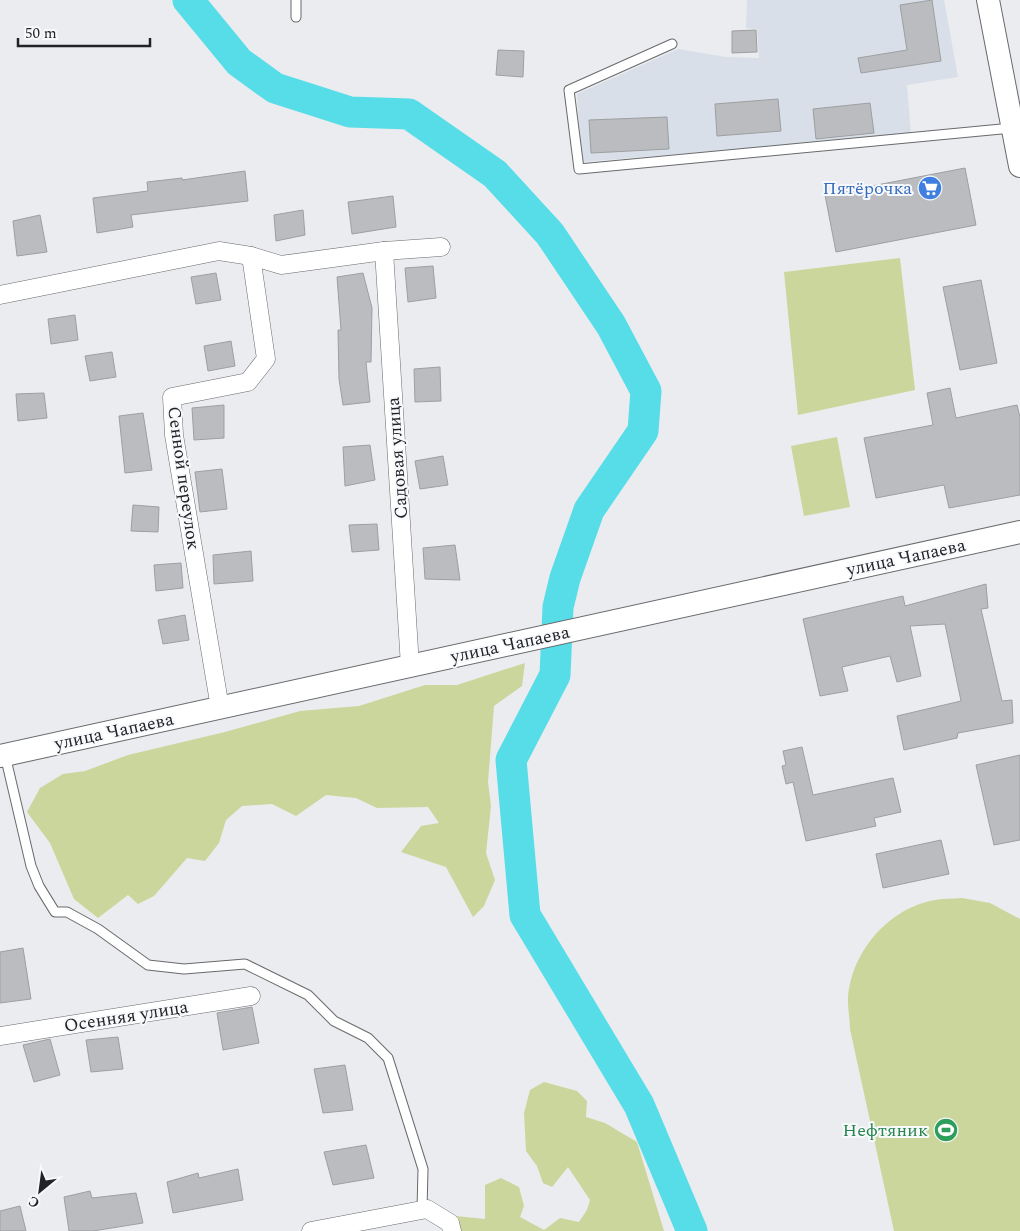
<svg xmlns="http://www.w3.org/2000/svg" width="1020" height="1231" viewBox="0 0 1020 1231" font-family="Spectral,serif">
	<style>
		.built { fill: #d8dfe8 }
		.green { fill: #cbd69c }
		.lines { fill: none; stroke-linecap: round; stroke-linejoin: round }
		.river { stroke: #57dde8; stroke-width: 31 }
		.building { fill: #babcbf; stroke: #9d9fa2 }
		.service-casing { stroke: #686a6c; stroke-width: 11 }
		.minor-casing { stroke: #686a6c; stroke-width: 19 }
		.tertiary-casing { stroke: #686a6c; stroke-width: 24 }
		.service { stroke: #fff; stroke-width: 9 }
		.minor { stroke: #fff; stroke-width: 18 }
		.tertiary { stroke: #fff; stroke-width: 22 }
		.labels { text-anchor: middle; stroke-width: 4; stroke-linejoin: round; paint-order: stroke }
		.shop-label { font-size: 18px; fill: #366cbe; stroke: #f7f9fc; text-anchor: end }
		.street-label { font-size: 18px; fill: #222324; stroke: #f7f9fc }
		.leisure-label { font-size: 18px; fill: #27864d; stroke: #f7f9fc; text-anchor: end }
	</style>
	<rect width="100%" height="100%" fill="#eaecef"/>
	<path class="built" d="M747,0H944L958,77L907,85L911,135L581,162L577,94L678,49L726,57L759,58L757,29L746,28Z"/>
	<g class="green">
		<path d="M900,258L915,390L798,415L784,272Z"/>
		<path d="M837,437L850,507L804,516L791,446Z"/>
		<path d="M525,663L522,686L494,706L488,782L491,806L486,853L495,880L484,906L473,917L446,867L401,852L421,826L439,823L428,807L377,808L356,798L326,795L296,816L272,804L242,806L226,820L219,843L205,861L187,858L154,896L138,904L128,895L98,918L74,899L50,843L27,812L40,788L63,774L85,771L128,755L225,732L300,711L359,706L425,685H457Z"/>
		<path d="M962,898L990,903L1020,919V1231H894L850,1029C850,1020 848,1010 848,1002C849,954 888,908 935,900C944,898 953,899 962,898Z"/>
		<path d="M544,1082L577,1091L587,1101L586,1117L605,1123L637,1142L664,1231H459L456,1216L485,1219V1185L501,1178L519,1187L524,1206L520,1217L544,1230L560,1218L579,1222L587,1210L590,1200L568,1167L552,1187L543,1183L537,1166L526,1151L524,1113L530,1090Z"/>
	</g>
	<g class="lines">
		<path class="river" d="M188,0L239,62L275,88L350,112L409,114L495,174L550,234L611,325L646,391L643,431L589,510L565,578L558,607L555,675L511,760L525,915L639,1105L692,1231"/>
	</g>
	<g class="building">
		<path d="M932,0L941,61L861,73L858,58L907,50L900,5Z"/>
		<path d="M756,30L757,52L732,53V31Z"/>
		<path d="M498,50L524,51L523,77L496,75Z"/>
		<path d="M778,99L781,131L717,136L715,104Z"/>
		<path d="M870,103L874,133L816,139L813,109Z"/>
		<path d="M667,117L669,149L591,153L589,120Z"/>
		<path d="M965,168L976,225L836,252L825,195Z"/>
		<path d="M245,171L248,201L131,215L133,227L97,233L93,198L148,191L147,182L182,178V180Z"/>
		<path d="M393,196L396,227L352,234L348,202Z"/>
		<path d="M303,210L305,235L276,241L274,215Z"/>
		<path d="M40,215L47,252L17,256L13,221Z"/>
		<path d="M433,266L436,298L408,302L405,268Z"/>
		<path d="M216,273L221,300L196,304L191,277Z"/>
		<path d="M363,273L372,308L371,362H366L370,402L343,405L339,379L338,330H341L337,277Z"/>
		<path d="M981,280L997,363L960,370L943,287Z"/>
		<path d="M75,315L78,340L51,344L48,319Z"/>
		<path d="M231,341L235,366L208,371L204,346Z"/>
		<path d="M112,352L116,377L90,381L85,356Z"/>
		<path d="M440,367L441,401L415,402L414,369Z"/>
		<path d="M950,388L956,418L1017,405L1020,417V495L949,508L944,485L876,498L864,438L933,425L927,393Z"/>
		<path d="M44,393L47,418L18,421L16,394Z"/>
		<path d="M224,405V438L194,440L192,408Z"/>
		<path d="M143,413L152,470L125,473L119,416Z"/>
		<path d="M370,445L375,480L345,486L343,447Z"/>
		<path d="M443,456L448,485L420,489L415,461Z"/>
		<path d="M222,469L227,509L200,512L195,472Z"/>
		<path d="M133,505L159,507L158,532L131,531Z"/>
		<path d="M377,524L379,550L352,552L349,525Z"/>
		<path d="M455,545L460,580L425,579L423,548Z"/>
		<path d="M251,551L253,581L214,584L213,555Z"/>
		<path d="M181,563L183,588L156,591L154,565Z"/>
		<path d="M986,584L988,608L981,609L1002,701L1012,700L1013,723L958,733L957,738L904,750L897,716L961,701L945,624L910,626L921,676L897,682L890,656L842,667L848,691L820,696L803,619L903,596L905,606Z"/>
		<path d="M185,615L189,640L163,644L158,620Z"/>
		<path d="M802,747L813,795L893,778L901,812L874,818L876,826L806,841L793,782L786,784L782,766L786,765L783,751Z"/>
		<path d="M1020,755V840L994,845L976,765Z"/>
		<path d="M941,840L949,874L883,888L876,854Z"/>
		<path d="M23,948L31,999L0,1003V952Z"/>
		<path d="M252,1007L259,1043L223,1050L217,1013Z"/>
		<path d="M118,1037L123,1069L91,1072L86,1040Z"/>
		<path d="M50,1039L60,1075L34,1082L23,1045Z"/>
		<path d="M345,1065L353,1110L323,1113L314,1069Z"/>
		<path d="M366,1145L374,1178L333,1185L324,1152Z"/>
		<path d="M238,1169L243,1200L173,1213L167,1182L198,1173L199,1178Z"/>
		<path d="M90,1191L92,1198L136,1193L143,1223L93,1231H69L64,1197Z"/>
		<path d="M20,1206L26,1231H0V1211Z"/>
	</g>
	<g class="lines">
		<g class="service-casing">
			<g id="service">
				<path d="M296,17V0"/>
				<path d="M672,44L569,90L579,169L1012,128"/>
				<path d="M5,755L31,866L39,886L55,912H67L98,929L148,965L184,969L245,964L308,995L334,1021L368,1038L388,1058L423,1169L422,1210"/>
			</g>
		</g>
		<g class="minor-casing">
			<g id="minor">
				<path d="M384,251L410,666"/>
				<path d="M0,295L219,251L251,256L281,265L384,251L441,247"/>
				<path d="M220,708L174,435L172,397L248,382L266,359L251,256"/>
				<path d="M0,1036L251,996"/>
				<path d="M311,1231L427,1209L450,1223L452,1231"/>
			</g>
		</g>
		<g class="tertiary-casing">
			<g id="tertiary">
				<path d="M988,0L1020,166"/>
				<path d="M0,756L1020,532"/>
			</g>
		</g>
		<use href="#service" class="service"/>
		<use href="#minor" class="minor"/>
		<use href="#tertiary" class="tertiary"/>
	</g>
	<defs>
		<g id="supermarket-disc" transform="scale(1.25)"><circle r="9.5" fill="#3f7fe0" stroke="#f7f9fc"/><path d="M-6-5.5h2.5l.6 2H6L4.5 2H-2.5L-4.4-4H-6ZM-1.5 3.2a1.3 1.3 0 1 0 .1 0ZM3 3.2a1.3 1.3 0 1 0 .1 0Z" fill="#fff"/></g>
		<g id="stadium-disc" transform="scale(1.25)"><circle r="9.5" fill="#2e9e5b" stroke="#f7f9fc"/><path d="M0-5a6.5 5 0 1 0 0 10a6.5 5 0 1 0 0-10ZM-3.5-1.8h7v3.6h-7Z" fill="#fff"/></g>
	</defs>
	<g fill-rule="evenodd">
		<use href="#supermarket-disc" x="930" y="188"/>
		<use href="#stadium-disc" x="946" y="1130"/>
	</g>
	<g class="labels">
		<g class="shop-label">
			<text x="912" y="194">Пятёрочка</text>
		</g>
		<g class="street-label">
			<text transform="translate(397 458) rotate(-94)" y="6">Садовая улица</text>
			<text transform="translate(184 478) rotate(82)" y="6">Сенной переулок</text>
			<text transform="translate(906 557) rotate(-12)" y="6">улица Чапаева</text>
			<text transform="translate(510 644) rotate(-12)" y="6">улица Чапаева</text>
			<text transform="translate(114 731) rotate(-12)" y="6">улица Чапаева</text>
			<text transform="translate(126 1016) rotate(-9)" y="6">Осенняя улица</text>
		</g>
		<g class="leisure-label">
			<text x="928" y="1136">Нефтяник</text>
		</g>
	</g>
	<g transform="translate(40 1191) rotate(209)" stroke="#f7f9fc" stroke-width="4" paint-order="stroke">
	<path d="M0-4L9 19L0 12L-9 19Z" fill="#222324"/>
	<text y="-8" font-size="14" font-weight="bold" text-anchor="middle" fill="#222324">С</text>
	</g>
	<path d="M18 38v8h132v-8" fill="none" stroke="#222324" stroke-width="2.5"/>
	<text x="25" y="38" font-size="15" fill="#222324" stroke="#f7f9fc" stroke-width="4" paint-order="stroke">50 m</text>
</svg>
